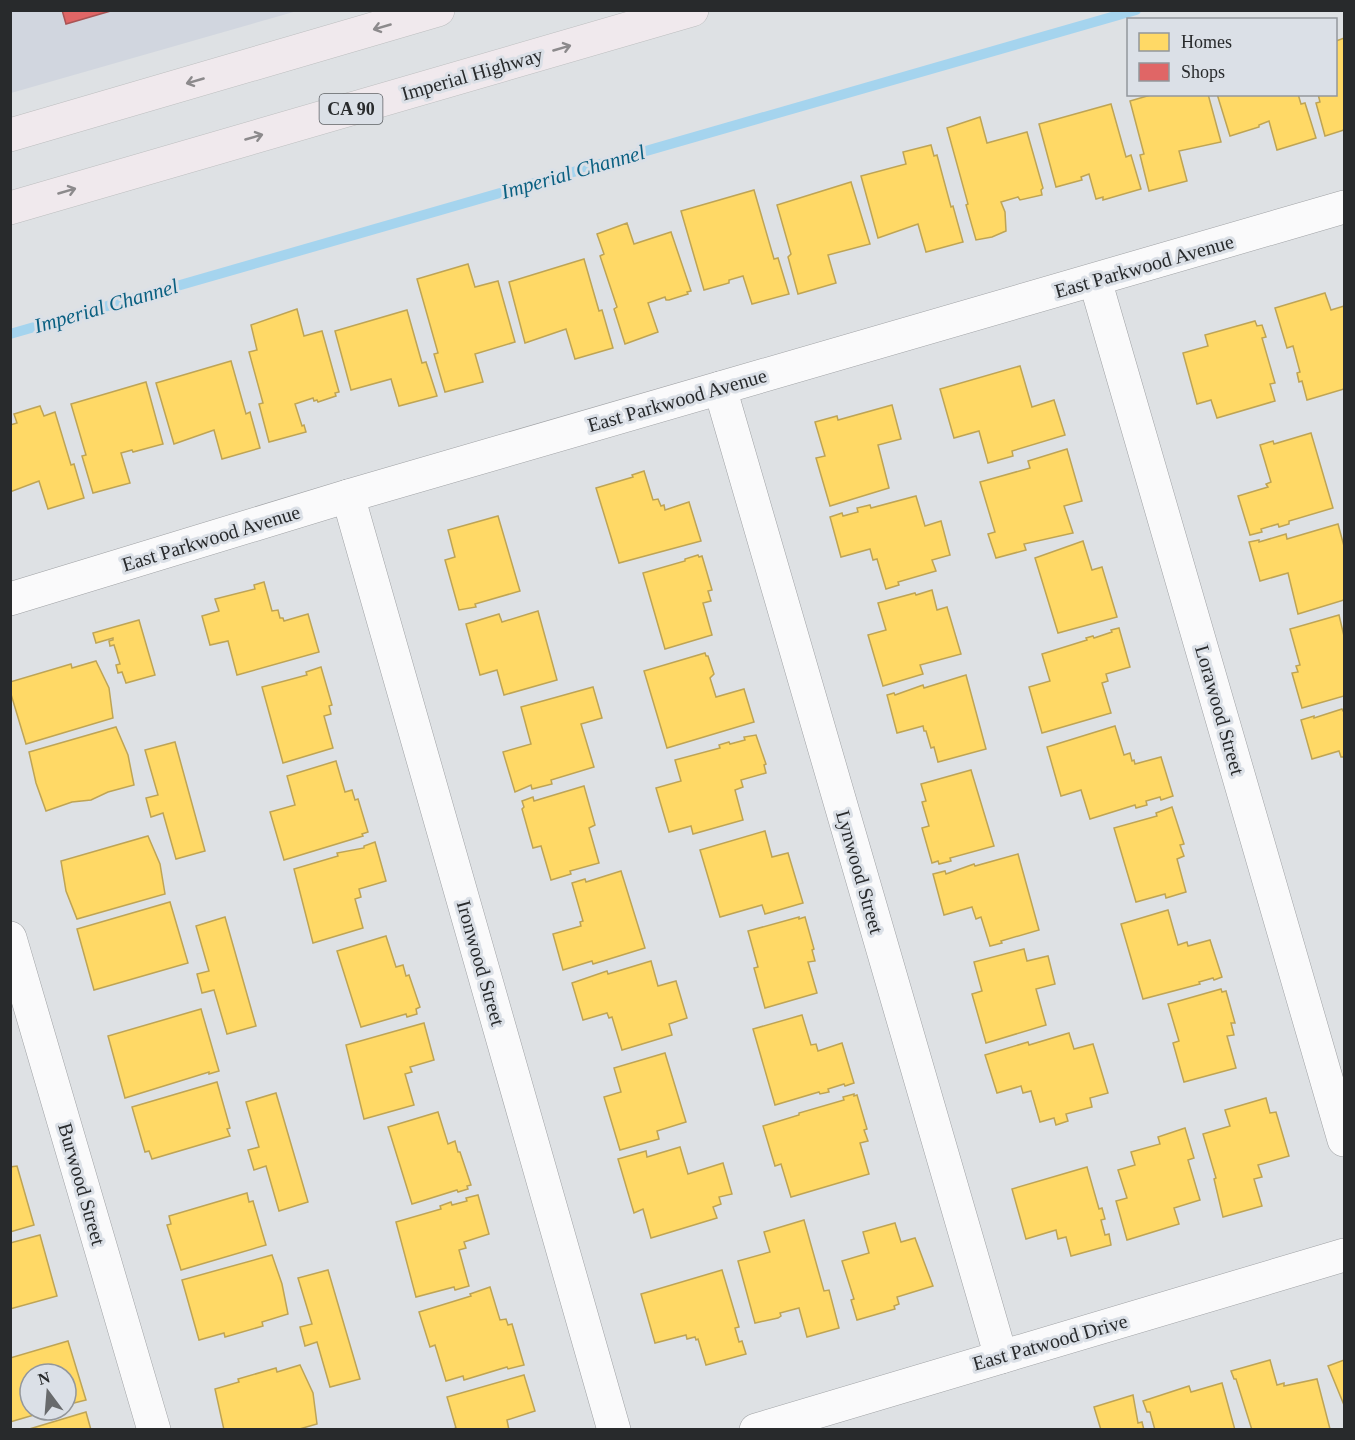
<svg xmlns="http://www.w3.org/2000/svg" width="1355" height="1440" viewBox="0 0 1355 1440" font-family="'Times New Roman',serif">
	<style>
		.built { fill: #d1d6df }
		.homes { fill: #ffd966; stroke: #bea455; stroke-width: 1.5 }
		.shops { fill: #e06666; stroke: #a95455; stroke-width: 1.5 }
		.lines { fill: none; stroke-linecap: round; stroke-linejoin: round }
		.stream { stroke: #a5d4ee; stroke-width: 10 }
		.street-casing { stroke: #9fa1a4; stroke-width: 34 }
		.primary-casing { stroke: #bcbebf; stroke-width: 34 }
		.street { stroke: #fafafb; stroke-width: 33 }
		.primary { stroke: #f0e9ed; stroke-width: 33 }
		.oneway { stroke: #8c8a8c }
		.labels { text-anchor: middle; stroke-width: 6; stroke-linejoin: round; paint-order: stroke }
		.shield { fill: #dbe0e7; stroke: #5e6164; stroke-width: 1.5 }
		.shield-label { font-size: 18px; font-weight: bold; fill: #282a2c }
		.street-label { font-size: 20px; fill: #282a2c; stroke: #dbe0e7 }
		.water-label { font-size: 21px; font-style: italic; fill: #095f81; stroke: #dbe0e7 }
	</style>
	<rect width="100%" height="100%" fill="#dee1e4"/>
	<path class="built" d="M11,11H297L11,93Z"/>
	<g class="homes">
		<path d="M1344,38V130L1325,136L1316,103L1320,102L1318,94H1336V41Z"/>
		<path d="M1154,94H1208L1221,142L1179,151L1187,181L1149,191L1140,155L1144,154L1130,101Z"/>
		<path d="M1217,94H1298L1301,104L1305,103L1316,138L1277,150L1269,121L1259,125V127L1230,136Z"/>
		<path d="M1111,104L1126,157L1131,155L1141,189L1103,200V197L1096,199L1089,174L1081,177L1082,180L1056,187L1039,124Z"/>
		<path d="M980,117L987,143L1027,132L1043,188L1041,190L1042,195L1020,200L1018,197L1001,202L1005,212L1006,231L992,237L976,240L966,205L968,204L947,128Z"/>
		<path d="M931,145L934,156L937,155L951,207L953,206L963,242L926,252L918,224L878,238L861,176L906,164L903,152Z"/>
		<path d="M851,182L870,244L828,255L836,283L798,294L788,257L791,254L777,205Z"/>
		<path d="M754,190L774,259L778,258L789,294L752,304L743,276L729,280V283L704,290L681,211Z"/>
		<path d="M627,223L634,244L671,232L691,291L687,292L688,294L669,300H666L665,297L648,303L658,332L625,344L614,309L617,307L600,256L604,254L597,234Z"/>
		<path d="M584,259L599,311L602,310L613,348L575,359L566,329L525,343L509,282Z"/>
		<path d="M468,264L475,287L498,281L515,342L475,354L483,382L445,392L434,354L438,353L417,279Z"/>
		<path d="M1325,293L1331,310L1344,306V389L1307,400L1302,381L1299,382L1297,373L1300,372L1293,346L1287,348L1275,308Z"/>
		<path d="M297,309L304,336L322,331L339,392L335,393L336,396L318,402L317,400L314,401L313,398L295,404L302,426L304,425L306,432L269,442L259,404L263,403L249,352L257,350L251,325Z"/>
		<path d="M407,310L422,363L426,362L437,396L399,406L391,379L351,390L335,331Z"/>
		<path d="M1255,321L1257,326L1262,325L1266,337L1262,338L1275,383L1270,384L1275,401L1217,418L1211,400L1197,404L1183,353L1208,346L1205,335Z"/>
		<path d="M231,361L246,414L250,412L260,448L222,459L214,430L174,444L156,383Z"/>
		<path d="M1020,366L1032,407L1054,400L1065,435L1012,451L1013,456L988,463L979,431L954,438L940,389Z"/>
		<path d="M146,382L163,444L133,452L132,450L121,453L130,483L93,493L82,456L86,455L71,404Z"/>
		<path d="M892,405L901,439L878,445L889,488L830,506L816,458L825,456L815,422L837,416L838,420Z"/>
		<path d="M40,406L44,416L55,412L71,465L74,464L84,498L48,509L39,481L10,492V425L17,423L14,414Z"/>
		<path d="M1311,433L1333,508L1289,521V524L1279,527L1278,524L1261,529L1262,532L1250,535L1238,496L1268,487L1266,484L1271,482L1260,445L1273,441L1274,444Z"/>
		<path d="M1067,449L1082,501L1064,506L1073,533L1024,544L1026,550L996,558L988,534L995,532L980,482L1030,468L1028,461Z"/>
		<path d="M644,471L653,500L658,499L661,506L664,505L665,510L689,502L701,541L619,563L596,488L633,477L632,475Z"/>
		<path d="M916,496L925,526L941,521L950,555L932,560L936,571L898,582L899,585L886,589L877,559L873,560L870,549L841,557L830,517L842,513L843,516L858,512L857,508L870,505L871,508Z"/>
		<path d="M498,516L520,591L475,604L476,607L459,610L445,560L455,557L448,530Z"/>
		<path d="M1338,524L1344,546V600L1298,614L1288,573L1260,581L1249,542L1259,540V542L1286,534L1287,539Z"/>
		<path d="M1083,541L1092,570L1102,567L1117,617L1058,633L1035,558Z"/>
		<path d="M698,555L699,557L702,556L712,590L708,591L711,601L703,603L712,635L665,649L643,573L685,561V559Z"/>
		<path d="M264,582L272,611L278,610L280,618H283L284,621L308,614L319,652L237,675L228,641L210,645L202,616L219,611L215,599L255,589L254,585Z"/>
		<path d="M932,590L937,610L947,607L961,654L920,665L923,674L883,686L868,635L886,630L878,603L915,593L916,595Z"/>
		<path d="M538,611L557,680L504,695L497,670L480,675L466,624L499,614L502,622Z"/>
		<path d="M1339,615L1344,636V696L1302,708L1292,673L1298,672L1296,666L1300,665L1290,629Z"/>
		<path d="M139,620L155,675L126,683L122,672L118,673L116,665L120,664L114,645L110,646L109,641L113,640V638L96,643L93,633Z"/>
		<path d="M1119,628L1130,667L1106,674L1108,681L1102,683L1111,713L1042,733L1029,687L1050,681L1042,654L1087,640L1086,638L1093,636L1094,638L1112,632L1111,630Z"/>
		<path d="M705,653L706,656H708L714,674L710,678L716,697L744,689L754,722L667,748L644,671Z"/>
		<path d="M96,661L109,688L113,718L26,744L10,691V682L71,664L72,668Z"/>
		<path d="M321,667L332,705L329,706L331,714L324,716L333,748L283,763L262,687L307,675L306,672Z"/>
		<path d="M966,675L986,749L938,762L934,747L931,748L926,731H924L923,726L897,733L887,695L894,693L895,695L923,685L924,688Z"/>
		<path d="M593,687L602,718L581,724L594,767L551,780L552,784L532,789L531,785L515,792L503,752L531,744L521,707Z"/>
		<path d="M1342,709L1343,711H1344V757H1341L1339,751L1312,759L1301,720L1314,716V718Z"/>
		<path d="M1115,726L1124,755L1130,753L1132,761L1134,760L1135,764L1161,757L1173,796L1161,800L1160,797L1146,801L1147,805L1136,808L1135,805L1090,819L1081,790L1061,796L1047,747Z"/>
		<path d="M116,727L128,755L134,785L108,792L91,800L72,802L46,811L36,783L29,752Z"/>
		<path d="M756,735L766,764L764,765L766,773L741,780L743,787L735,790L743,820L693,834L691,826L669,832L656,788L681,781L675,760L720,748L719,745L729,742L730,744L745,740L744,737Z"/>
		<path d="M175,742L205,851L176,859L163,813L151,817L146,798L158,795L145,750Z"/>
		<path d="M336,761L345,792L352,790L355,800L358,799L368,832L362,834L363,836L284,860L270,812L295,805L287,776Z"/>
		<path d="M971,770L994,846L950,858L951,861L939,864L938,861L932,863L922,828L929,826L922,802L926,801L921,784Z"/>
		<path d="M584,786L595,825L589,828L599,863L570,871L571,874L551,880L541,846L533,848L522,809L524,807L522,801L533,797L534,801Z"/>
		<path d="M1172,807L1184,844L1180,845L1184,856L1177,859L1186,892L1166,898L1165,894L1136,902L1114,828L1157,816L1156,813Z"/>
		<path d="M765,831L772,857L788,853L803,903L765,914L762,905L720,917L700,850Z"/>
		<path d="M148,836L160,864L165,894L77,919L66,891L61,861Z"/>
		<path d="M375,842L386,881L359,889L361,897L355,899L363,928L313,943L294,869L338,856L337,853L364,848V846Z"/>
		<path d="M1018,854L1039,930L1001,941L1002,943L990,946L981,917L976,919L972,907L944,915L933,874L945,871L946,874L974,864L975,866Z"/>
		<path d="M621,871L645,948L593,964L592,961L563,970L553,934L581,926L580,922L583,921L572,883L585,879L586,882Z"/>
		<path d="M170,902L188,963L94,990L77,929Z"/>
		<path d="M1168,910L1178,945L1187,942L1188,946L1210,940L1222,977L1214,980L1213,978L1199,982L1200,984L1143,999L1121,924Z"/>
		<path d="M225,917L256,1026L227,1034L214,990L202,993L197,974L209,971L196,926Z"/>
		<path d="M799,917V919L805,917L814,949L812,950L815,961L808,962L817,993L765,1008L754,968L758,967L748,931Z"/>
		<path d="M386,936L396,967L403,965L406,976L409,975L420,1007L416,1009L417,1014L407,1017L406,1014L361,1027L337,951Z"/>
		<path d="M1024,949L1027,961L1048,956L1055,984L1036,989L1046,1025L986,1043L972,994L982,991L974,962Z"/>
		<path d="M651,961L658,986L676,981L687,1018L669,1024L672,1035L622,1050L612,1017L609,1018L607,1013L583,1020L572,983L607,971L608,974Z"/>
		<path d="M1221,989L1222,992L1226,991L1235,1023H1231L1234,1035L1227,1036L1236,1068L1184,1082L1173,1043L1179,1041L1168,1004Z"/>
		<path d="M201,1009L219,1071L209,1074V1072L125,1098L108,1036Z"/>
		<path d="M802,1015L811,1045L816,1044L818,1051L842,1043L854,1083L845,1086L844,1084L828,1089L829,1092L820,1094L819,1092L775,1105L753,1029Z"/>
		<path d="M424,1023L434,1060L410,1067L412,1072L405,1074L414,1105L364,1119L346,1045Z"/>
		<path d="M1069,1033L1074,1049L1093,1044L1108,1093L1090,1098L1092,1107L1066,1114L1068,1121L1056,1125L1054,1118L1040,1122L1031,1091L1023,1093L1021,1086L997,1093L985,1055L1028,1042L1029,1045Z"/>
		<path d="M665,1053L686,1122L657,1131L659,1139L620,1150L604,1097L621,1092L614,1068Z"/>
		<path d="M217,1082L230,1128L227,1129L230,1136L152,1159L149,1151L145,1152L132,1107Z"/>
		<path d="M276,1093L308,1202L279,1211L266,1166L254,1170L248,1150L259,1147L246,1102Z"/>
		<path d="M854,1094V1096L857,1095L867,1129L864,1130L868,1141L860,1143L869,1174L791,1197L781,1164L775,1166L763,1126L799,1115V1113L844,1100L843,1097Z"/>
		<path d="M1266,1098L1270,1113L1276,1112L1289,1156L1258,1165L1262,1177L1254,1179L1262,1206L1223,1217L1214,1179L1216,1178L1203,1134L1230,1126L1225,1110Z"/>
		<path d="M438,1112L448,1144L455,1141L458,1152H460L471,1185L467,1186L468,1189L458,1192L457,1190L412,1204L388,1127Z"/>
		<path d="M1185,1128L1194,1158L1188,1160L1200,1200L1174,1208L1179,1224L1127,1240L1116,1201L1127,1198L1118,1170L1135,1165L1131,1152L1160,1144L1158,1137Z"/>
		<path d="M680,1147L688,1174L723,1163L732,1194L719,1197L721,1204L713,1207L717,1218L651,1238L643,1209L634,1213L618,1159L646,1151L647,1157Z"/>
		<path d="M17,1166L34,1225L10,1232V1167Z"/>
		<path d="M1087,1167L1099,1209L1102,1208L1105,1219L1101,1220L1105,1235L1109,1234L1111,1245L1071,1256L1066,1237L1058,1239L1056,1230L1026,1239L1012,1189Z"/>
		<path d="M247,1193L249,1202L253,1201L266,1245L181,1270L167,1225L171,1224L169,1216Z"/>
		<path d="M478,1195L489,1234L464,1242L466,1248L459,1250L469,1286L455,1290L454,1287L416,1297L396,1222L441,1209L440,1206L451,1202L452,1205L467,1201L466,1198Z"/>
		<path d="M804,1220L824,1291L829,1290L839,1328L807,1337L799,1308L780,1313L781,1316L778,1318L755,1323L738,1261L770,1252L764,1232Z"/>
		<path d="M895,1223L901,1242L915,1238L933,1286L897,1297L899,1304L894,1306L895,1309L857,1320L851,1300L854,1299L842,1261L869,1253L863,1232Z"/>
		<path d="M40,1235L57,1296L10,1309V1243Z"/>
		<path d="M272,1255L282,1284L288,1314L262,1322L263,1326L225,1337L224,1333L199,1340L182,1280Z"/>
		<path d="M328,1270L360,1379L330,1387L317,1342L305,1346L300,1327L312,1324L298,1278Z"/>
		<path d="M722,1270L739,1327L735,1328L739,1342L742,1341L746,1354L706,1365L698,1339L696,1340L695,1337L687,1339L686,1335L655,1343L641,1294Z"/>
		<path d="M490,1287L500,1320L506,1319L508,1325L512,1324L524,1365L508,1369L507,1367L464,1380L463,1376L446,1381L435,1345L430,1347L419,1312L471,1296L470,1294Z"/>
		<path d="M68,1341L86,1400L66,1405V1374H30V1410H51L10,1422V1358Z"/>
		<path d="M1270,1360L1277,1385L1284,1383V1386L1317,1379L1330,1429L1252,1430L1236,1379H1234L1231,1371Z"/>
		<path d="M1344,1360V1405L1328,1366Z"/>
		<path d="M300,1365L313,1393L317,1424L296,1430H224L215,1389L239,1382L238,1379L276,1368L277,1372Z"/>
		<path d="M524,1375L535,1411L507,1420L509,1430H450L456,1428L447,1397Z"/>
		<path d="M1222,1383L1235,1430H1155L1150,1412H1147L1143,1401L1189,1386L1191,1392Z"/>
		<path d="M1133,1395L1138,1423L1142,1422L1144,1430H1101L1094,1407Z"/>
		<path d="M86,1412L91,1430H26Z"/>
	</g>
	<path class="shops" d="M62,10H114L66,24Z"/>
	<g class="lines">
		<path class="stream" d="M10,334L1136,10"/>
		<g class="street-casing">
			<g id="street">
				<path d="M1095,280L1344,1140"/>
				<path d="M720,388L1001,1357"/>
				<path d="M348,496L614,1430"/>
				<path d="M10,599L348,496L1344,207"/>
				<path d="M10,938L154,1430"/>
				<path d="M756,1430L1344,1255"/>
			</g>
		</g>
		<g class="primary-casing">
			<g id="primary">
				<path d="M10,135L438,10"/>
				<path d="M10,208L692,10"/>
			</g>
		</g>
		<use href="#street" class="street"/>
		<use href="#primary" class="primary"/>
	</g>
	<defs><path id="oneway-shaft" d="M-6 0H5M1.5-3L5.5 0L1.5 3" fill="none" stroke-width="1.6" stroke-linecap="round" stroke-linejoin="round" transform="scale(1.5)"/></defs>
	<g class="oneway">
		<use href="#oneway-shaft" transform="translate(382 27) rotate(164)"/>
		<use href="#oneway-shaft" transform="translate(562 48) rotate(-16)"/>
		<use href="#oneway-shaft" transform="translate(195 81) rotate(164)"/>
		<use href="#oneway-shaft" transform="translate(254 137) rotate(-16)"/>
		<use href="#oneway-shaft" transform="translate(67 191) rotate(-16)"/>
	</g>
	<g class="labels">
		<rect class="shield" x="319.5" y="94" width="63" height="30" rx="4.5"/>
		<g class="shield-label">
			<text x="351" y="115">CA 90</text>
		</g>
		<g class="street-label">
			<text transform="translate(472 74) rotate(-16)" y="7">Imperial Highway</text>
			<text transform="translate(1144 266) rotate(-16)" y="7">East Parkwood Avenue</text>
			<text transform="translate(677 400) rotate(-16)" y="7">East Parkwood Avenue</text>
			<text transform="translate(211 538) rotate(-17)" y="7">East Parkwood Avenue</text>
			<text transform="translate(1220 710) rotate(74)" y="7">Lorawood Street</text>
			<text transform="translate(860 872) rotate(74)" y="7">Lynwood Street</text>
			<text transform="translate(481 963) rotate(74)" y="7">Ironwood Street</text>
			<text transform="translate(82 1184) rotate(74)" y="7">Burwood Street</text>
			<text transform="translate(1050 1342) rotate(-16)" y="7">East Patwood Drive</text>
		</g>
		<g class="water-label">
			<text transform="translate(573 172) rotate(-16)" y="7">Imperial Channel</text>
			<text transform="translate(106 306) rotate(-16)" y="7">Imperial Channel</text>
		</g>
	</g>
	<rect width="1355" height="1440" fill="none" stroke="#282a2c" stroke-width="24"/>
	<rect x="1127" y="18" width="210" height="78" fill="#dbe0e7" stroke="#93979c" stroke-width="1.5"/>
	<rect x="1139" y="33" width="30" height="18" fill="#ffd966" stroke="#93979c" stroke-width="1.5"/>
	<text x="1181" y="48" font-size="18" fill="#282a2c">Homes</text>
	<rect x="1139" y="63" width="30" height="18" fill="#e06666" stroke="#93979c" stroke-width="1.5"/>
	<text x="1181" y="78" font-size="18" fill="#282a2c">Shops</text>
	<g transform="translate(48 1392) rotate(344)"><circle r="28" fill="#dbe0e7" stroke="#93979c" stroke-width="1.5"/>
	<path d="M0-4.5L10 22L0 15L-10 22Z" fill="#686a6c"/>
	<text y="-9" font-size="16" font-weight="bold" text-anchor="middle" fill="#282a2c">N</text>
	</g>
</svg>
